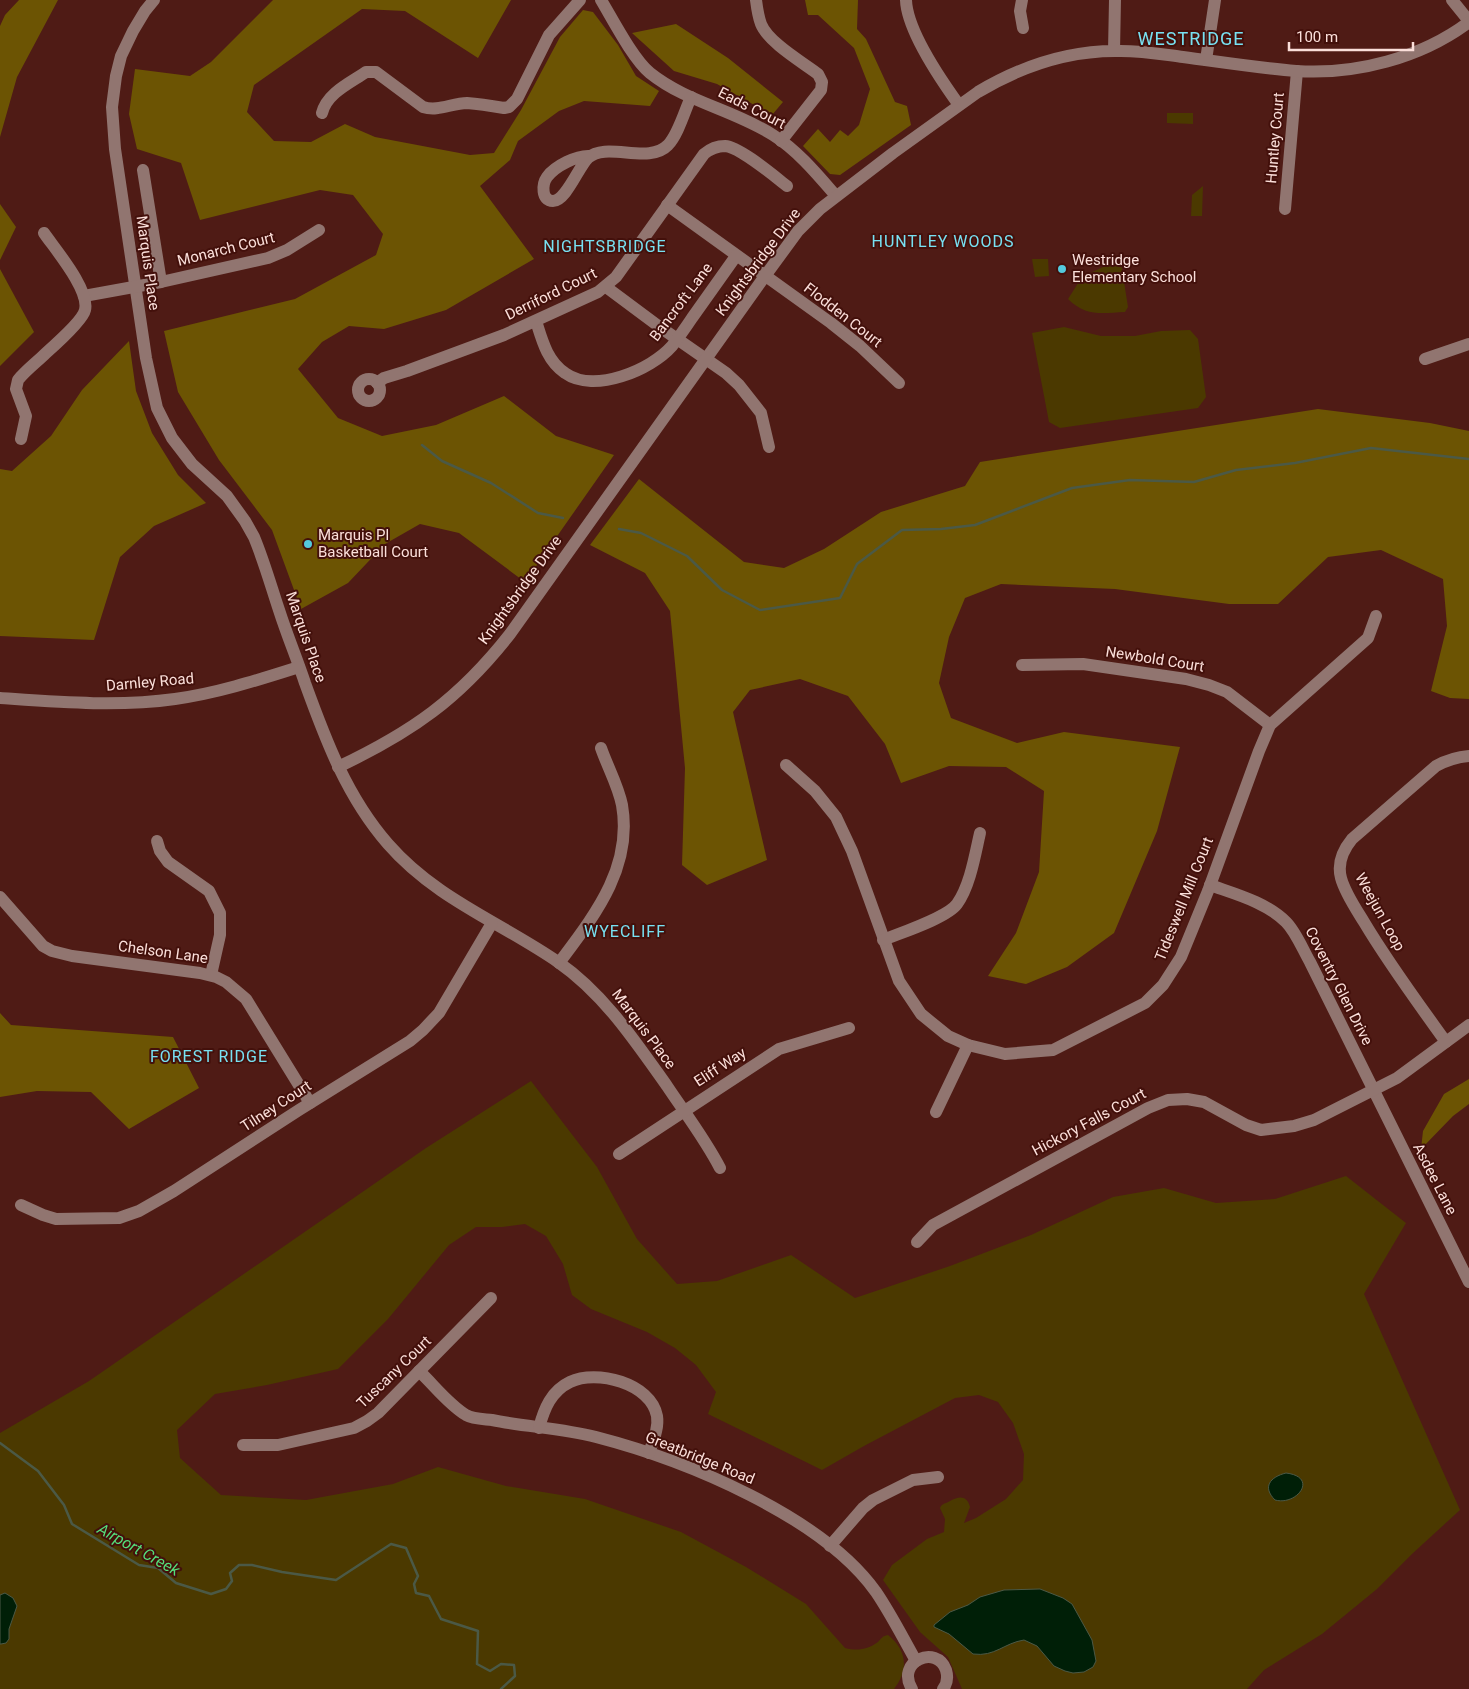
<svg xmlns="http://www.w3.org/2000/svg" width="1469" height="1689" viewBox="0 0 1469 1689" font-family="Roboto,sans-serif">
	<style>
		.green { fill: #4b3900 }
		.forest { fill: #6c5403 }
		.water { fill: #001f07; stroke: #4b5946 }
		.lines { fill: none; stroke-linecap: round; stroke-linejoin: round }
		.stream { stroke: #4b5946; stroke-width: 2.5 }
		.minor { stroke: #917570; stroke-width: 12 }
		.poi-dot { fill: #54cadd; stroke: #43100b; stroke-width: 2 }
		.labels { text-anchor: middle; stroke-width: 4; stroke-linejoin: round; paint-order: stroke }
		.street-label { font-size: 15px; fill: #fbdfda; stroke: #43100b }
		.poi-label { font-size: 15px; fill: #fbdfda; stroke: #43100b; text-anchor: start }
		.neighbourhood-label { font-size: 16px; letter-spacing: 1px; fill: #78e1f2; stroke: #43100b }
		.water-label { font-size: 16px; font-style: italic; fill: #55de7a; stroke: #43100b }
		.quarter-label { font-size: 18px; letter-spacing: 1px; fill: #78e1f2; stroke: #43100b }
	</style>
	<rect width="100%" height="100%" fill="#4f1b15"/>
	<g class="green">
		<path d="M1167,113H1193V124L1167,123Z"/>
		<path d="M1203,186L1202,216H1191L1192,195Z"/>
		<path d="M1032,259H1048L1049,276L1035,277Z"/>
		<path d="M1121,263L1128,307L1125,312C1102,313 1086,317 1068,299L1082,277L1103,267Z"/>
		<path d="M1064,327L1101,336H1135L1161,331L1190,330L1198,339L1206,397L1198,408L1060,428L1049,422L1032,333Z"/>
		<path d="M531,1081L597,1167L637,1239L677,1284L717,1281L791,1255L855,1298L950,1266L1031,1235L1113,1197L1164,1188L1216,1203L1275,1199L1346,1176L1406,1223L1364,1294L1460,1510L1412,1554L1377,1589L1322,1634L1264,1670L1247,1689H962L948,1657L920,1632L883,1580L892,1565L927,1539L944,1532L945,1519L940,1508C942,1503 945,1504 950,1501C959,1496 967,1495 970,1507L964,1523L976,1518L1006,1499L1023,1480L1024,1454L1013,1423L998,1402L979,1395L955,1398L864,1446L822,1470L708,1414L716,1392L696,1365L675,1348L647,1332L591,1309L572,1295L563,1264L546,1236L525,1224L502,1227H476L449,1245L388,1319L338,1369L267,1385L215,1394L177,1430L180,1458L221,1495L306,1500L393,1484L438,1467L506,1486L585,1499L681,1532L746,1567L806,1604L845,1648C857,1651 867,1650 878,1642C882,1638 882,1636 888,1635C907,1650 909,1670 894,1689H0V1433L89,1381L426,1148Z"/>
	</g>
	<g class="forest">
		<path d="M19,0H58L17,77L0,137V26L5,15Z"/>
		<path d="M273,0H511L478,58L405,11L362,9L254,85L247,112L274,141L311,142L345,124L375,137L470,155L494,153L521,110L560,37L583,10L593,12L618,45L636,76L659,91L650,106L584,101L559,111L518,141L510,160L480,186L534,259L446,310L384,329L349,326L322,342L298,369L338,418L382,436L436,425L504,396L556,436L614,455L525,582L459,533L420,524L385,544L348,583L301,609L272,530L219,460L178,392L164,331L295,299L376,255L383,234L353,195L320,190L200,220L181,163L137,149L129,114L135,69L190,76L211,62Z"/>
		<path d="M805,0H858L857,29L866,39L895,102L907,106L911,125L840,175L830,174L803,146L818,129L830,142L840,130L848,136L859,125L870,89L854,48L818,15H808Z"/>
		<path d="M676,24L728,58L783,102L772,115L717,84L674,71L632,33Z"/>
		<path d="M0,204L16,227L0,260Z"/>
		<path d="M0,269L34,332L0,366Z"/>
		<path d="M129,341L136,391L152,433L178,475L206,503L154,526L120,557L94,640L0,636V469L12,471L51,436L82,390Z"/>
		<path d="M1318,409L1430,423L1469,431V699L1450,698L1431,691L1447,626L1443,579L1381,550L1328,557L1278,604H1229L1115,589L1001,584L965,598L949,637L939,683L951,718L1017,743L1064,732L1180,747L1157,831L1114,933L1067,967L1026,984L988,976L1016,933L1039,872L1044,791L1006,767L949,766L901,783L885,744L848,696L800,679L750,690L733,712L767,860L707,885L682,865L685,768L670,611L645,573L590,545L639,479L744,562L784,568L824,549L881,512L965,486L980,462Z"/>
		<path d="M0,1013L11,1025L173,1037L199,1088L129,1129L91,1092L37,1091L0,1097Z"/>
		<path d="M1469,1079V1104L1453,1116L1421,1149L1423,1131L1444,1094Z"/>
	</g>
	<g class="water">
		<path d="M1286,1473C1319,1477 1297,1506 1275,1500C1262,1487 1270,1477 1286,1473Z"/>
		<path d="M1040,1589L1063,1598L1072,1604L1092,1640L1096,1661L1093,1667L1084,1672L1073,1673L1065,1671L1054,1666L1037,1646L1024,1640C1004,1643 995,1657 973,1654L949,1634L934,1627V1625L950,1612L968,1605L980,1597L1004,1590Z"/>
		<path d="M5,1593L13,1598L17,1606L9,1629V1639L6,1643L1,1644H0V1595Z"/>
	</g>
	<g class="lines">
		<g class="stream">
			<path d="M422,445L442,461L491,483L538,513L563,518"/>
			<path d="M619,529L641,533L687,556L722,590L760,610L840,598L857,564L902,530L941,529L975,525L1072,488L1130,480L1194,482L1236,470L1295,463L1371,448L1469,459"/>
			<path d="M0,1443L38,1471L64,1505L72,1524L139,1565L158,1568L176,1583L211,1594L226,1589L232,1581L230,1573L239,1565H252L282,1572L336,1580L391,1544L406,1548L418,1576L414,1584L416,1593L429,1596L441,1619L478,1631L477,1664L490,1671L501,1664L514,1665L515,1676L501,1689"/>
		</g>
		<g class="minor">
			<path d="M154,0L145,11L133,31L121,56L116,76L112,107L115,149L146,358L157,408L172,438L192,464L227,496L245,521L254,537C264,561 271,586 279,610C287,635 297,659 305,683C326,741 347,797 388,844C436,899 500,922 558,962C604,994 635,1041 667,1086C685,1113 705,1139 720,1168"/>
			<path d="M601,0C613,20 633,59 650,73C686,102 734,110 773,135C797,150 817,174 836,196"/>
			<path d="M756,0C757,8 758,16 761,24C768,42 802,62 818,74L822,82L821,90L781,141"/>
			<path d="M906,0C907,31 941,80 959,105"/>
			<path d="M1022,0L1020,11L1023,28"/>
			<path d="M1452,0L1469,21"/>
			<path d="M1114,51L1115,0"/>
			<path d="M1206,60L1215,0"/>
			<path d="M322,113C327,93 350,83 366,72H376L423,107C438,112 452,103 467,103C479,104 492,106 504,108L509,107L517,99L549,35L580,0"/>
			<path d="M590,156C577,155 555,166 547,177C542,184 541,201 553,201C566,201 579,166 588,158C606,141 649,165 668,145C678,135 685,110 691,97"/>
			<path d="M143,170L161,282"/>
			<path d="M667,205L831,323L860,346L899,383"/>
			<path d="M1285,209L1297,71"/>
			<path d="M606,287L657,325L726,373L739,385L761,413L769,447"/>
			<path d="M84,296L161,282L268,258L287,250L319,230"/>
			<path d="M536,321C542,340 547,361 565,373C594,394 651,370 672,346C679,337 686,327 692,318C707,297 722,276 736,256"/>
			<path d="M1425,359L1469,344"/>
			<circle cx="369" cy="390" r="11"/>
			<path d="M377,383L384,378L407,371L504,335L598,292L616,277L704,154C710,149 717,146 725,146C740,147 774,176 787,186"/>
			<path d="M21,439L26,416L16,389L18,380C26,370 37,362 46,353C55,345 83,320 85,310C90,290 55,249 44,233"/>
			<path d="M1022,665L1083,664L1186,679L1209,685L1227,692L1270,725"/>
			<path d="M0,698C58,702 117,707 175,699C218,693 258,680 299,667"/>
			<path d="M786,765L815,791L836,817L852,851L899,981L921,1014L948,1036L968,1045L1005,1054L1053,1050L1145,1003L1163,985L1181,957L1208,891L1259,751L1270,725L1368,638L1376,616"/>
			<path d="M338,767C412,732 459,699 510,634L765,276L798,231L820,209L893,153L978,92C1020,67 1066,51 1115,51C1138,50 1160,54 1183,57C1221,62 1259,68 1296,71C1356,75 1421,58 1469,22"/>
			<path d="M157,841L160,851L168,862L209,891L220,913V935L211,975"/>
			<path d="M1210,885C1235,894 1266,902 1286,922C1296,932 1303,950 1310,962L1469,1282"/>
			<path d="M0,897L43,946L52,951L72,956L200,973L216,977L226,982L246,999L310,1103"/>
			<path d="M883,940C900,933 947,918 957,904C970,886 975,855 980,833"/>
			<path d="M559,963C594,916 633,868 622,805C618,785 608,768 601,748"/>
			<path d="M1446,1042C1418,1003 1389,964 1364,922C1356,909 1345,893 1341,878C1337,863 1343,850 1352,839L1436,766C1447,760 1456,757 1469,756"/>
			<path d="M936,1112L968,1045"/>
			<path d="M619,1154L779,1049L849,1028"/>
			<path d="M21,1205L43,1215L56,1219L119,1218L139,1211L174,1191L299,1110L410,1041L423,1030L439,1013L492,923"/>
			<path d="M917,1242L933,1225L1148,1108L1168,1100L1187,1099L1204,1102L1246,1125L1261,1130L1294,1126L1314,1120L1397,1078L1469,1025"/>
			<path d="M419,1371C434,1385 448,1404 466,1415C473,1419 484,1419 492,1420C526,1427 562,1428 596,1437C685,1460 822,1516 876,1592C891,1614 903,1638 916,1661"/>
			<path d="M539,1428C544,1409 551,1391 570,1382C596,1369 651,1383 657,1416C659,1428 653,1441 649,1453"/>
			<path d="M243,1445H278L354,1428L367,1421L378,1413L491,1298"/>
			<path d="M830,1546L863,1508L873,1500L913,1480L938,1477"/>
			<path d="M912,1689C895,1661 937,1644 946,1670C948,1677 947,1684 943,1689"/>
		</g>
	</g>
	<g class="poi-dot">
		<circle cx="1062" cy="269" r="5"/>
		<circle cx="308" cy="544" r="5"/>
	</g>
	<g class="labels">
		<g class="street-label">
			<text transform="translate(752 108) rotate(27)" y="5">Eads Court</text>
			<text transform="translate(1275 138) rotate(-85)" y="5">Huntley Court</text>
			<text transform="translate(226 249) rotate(-14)" y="5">Monarch Court</text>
			<text transform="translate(758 262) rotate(-53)" y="5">Knightsbridge Drive</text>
			<text transform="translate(148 263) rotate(82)" y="5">Marquis Place</text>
			<text transform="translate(551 294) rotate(-26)" y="5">Derriford Court</text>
			<text transform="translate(681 302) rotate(-53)" y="5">Bancroft Lane</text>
			<text transform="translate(843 315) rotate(38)" y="5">Flodden Court</text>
			<text transform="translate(520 590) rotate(-54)" y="5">Knightsbridge Drive</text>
			<text transform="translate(306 637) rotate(71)" y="5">Marquis Place</text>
			<text transform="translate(1155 659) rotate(9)" y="5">Newbold Court</text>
			<text transform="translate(150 682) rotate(-5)" y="5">Darnley Road</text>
			<text transform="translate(1184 899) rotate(-68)" y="5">Tideswell Mill Court</text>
			<text transform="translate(1380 912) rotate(61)" y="5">Weejun Loop</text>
			<text transform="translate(163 952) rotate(8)" y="5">Chelson Lane</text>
			<text transform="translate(1339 986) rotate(63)" y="5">Coventry Glen Drive</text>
			<text transform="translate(644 1029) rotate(53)" y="5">Marquis Place</text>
			<text transform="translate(720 1067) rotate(-33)" y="5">Eliff Way</text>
			<text transform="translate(276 1106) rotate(-33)" y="5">Tilney Court</text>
			<text transform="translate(1089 1122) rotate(-28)" y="5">Hickory Falls Court</text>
			<text transform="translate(1435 1179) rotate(63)" y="5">Asdee Lane</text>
			<text transform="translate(394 1372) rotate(-44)" y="5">Tuscany Court</text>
			<text transform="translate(700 1458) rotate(22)" y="5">Greatbridge Road</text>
		</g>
		<g class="poi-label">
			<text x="1072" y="265">Westridge<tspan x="1072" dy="17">Elementary School</tspan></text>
			<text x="318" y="540">Marquis Pl<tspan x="318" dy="17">Basketball Court</tspan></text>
		</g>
		<g class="neighbourhood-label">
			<text x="943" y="247">HUNTLEY WOODS</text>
			<text x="605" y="252">NIGHTSBRIDGE</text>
			<text x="625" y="937">WYECLIFF</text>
			<text x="209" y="1062">FOREST RIDGE</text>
		</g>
		<g class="water-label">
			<text transform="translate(139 1549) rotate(29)" y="6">Airport Creek</text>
		</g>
		<g class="quarter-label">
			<text x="1191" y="45">WESTRIDGE</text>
		</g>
	</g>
	<path d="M1289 42v8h124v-8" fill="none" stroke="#fbdfda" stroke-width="2.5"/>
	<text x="1296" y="42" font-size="15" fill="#fbdfda" stroke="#43100b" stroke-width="4" paint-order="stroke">100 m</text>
</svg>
